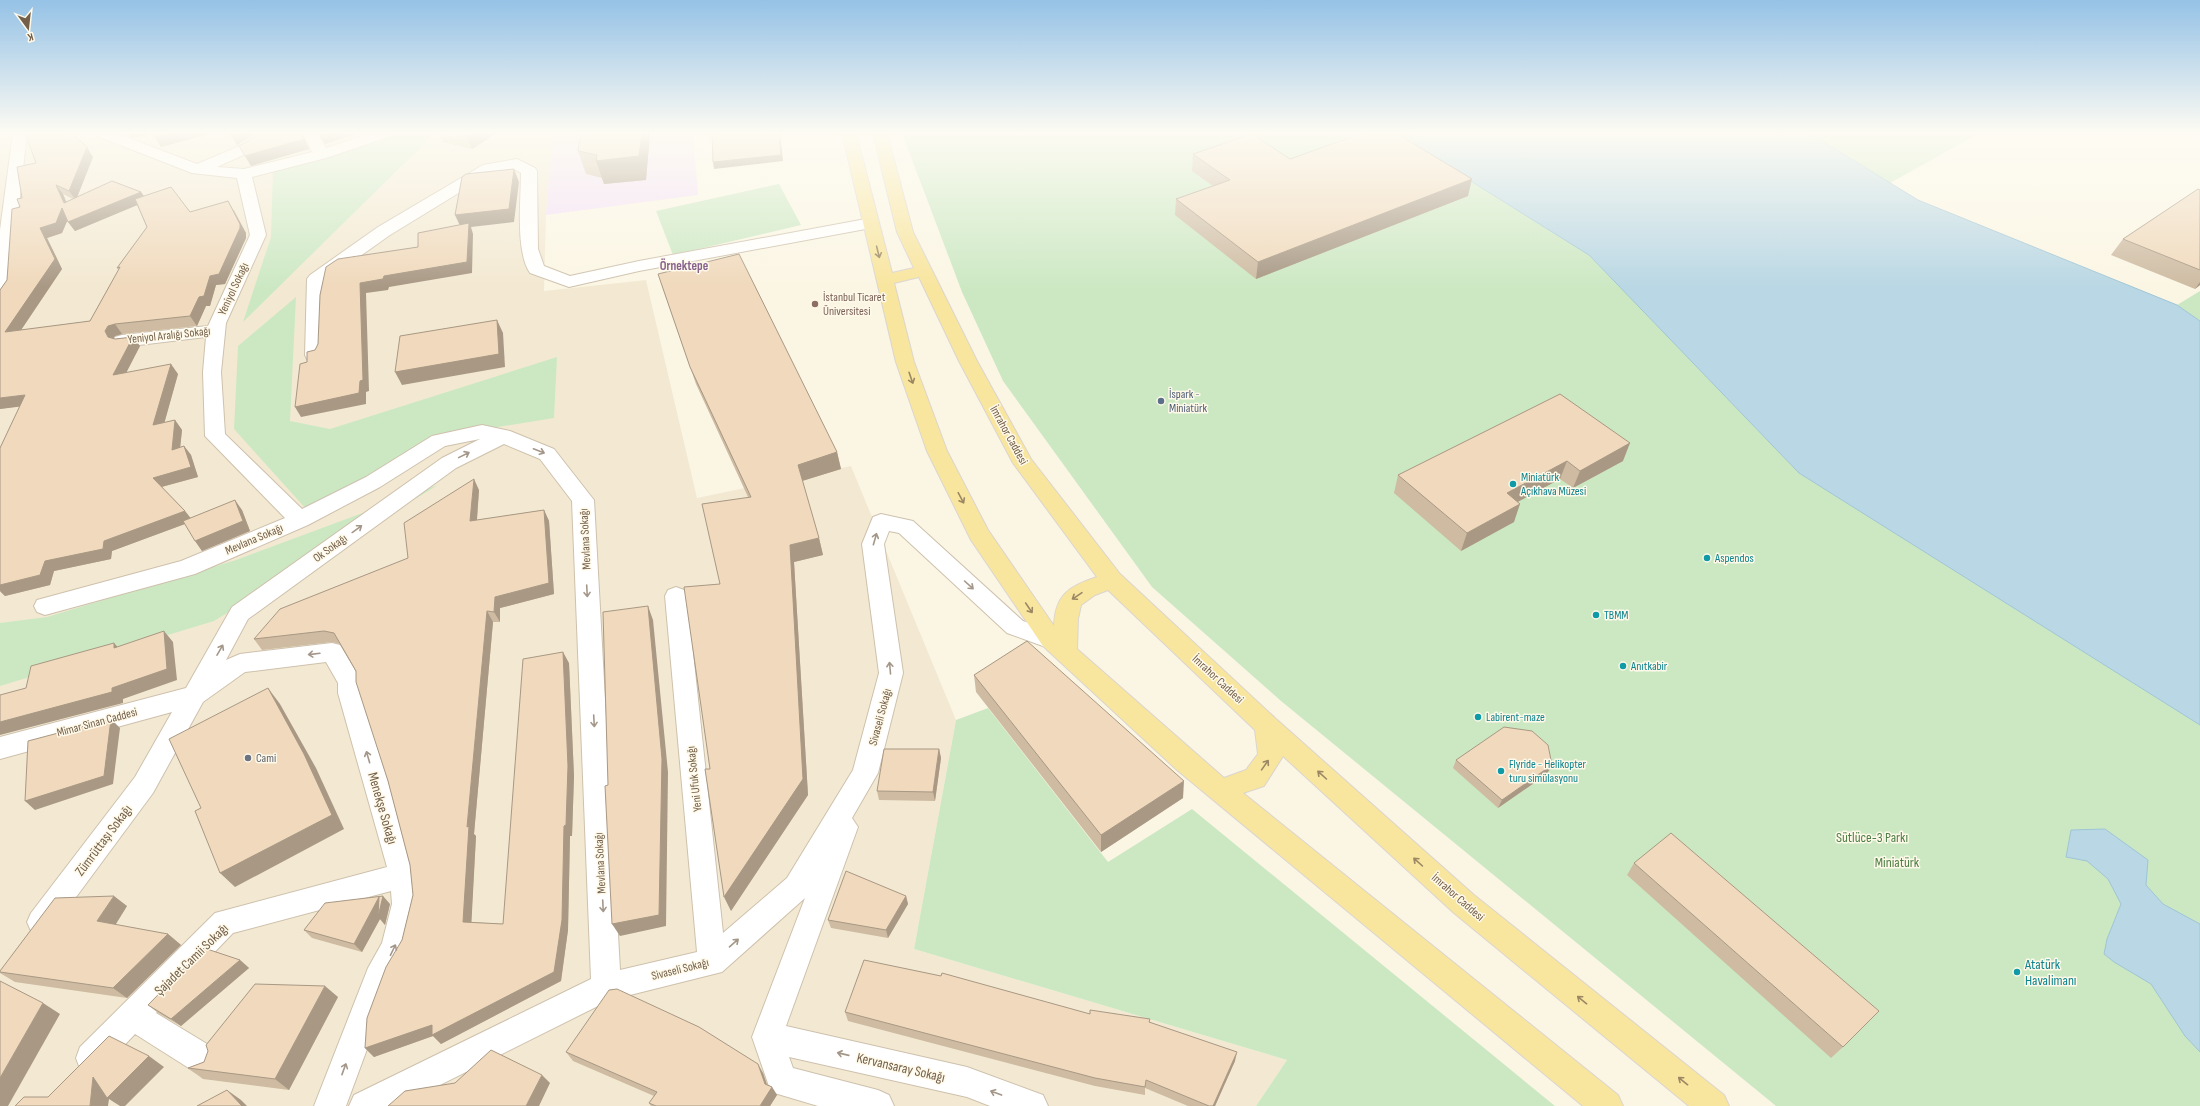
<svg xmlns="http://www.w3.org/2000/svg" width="2200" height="1106" viewBox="0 0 2200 1106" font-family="'Sofia Sans Condensed',sans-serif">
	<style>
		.residential { fill: #f3e9d2 }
		.education { fill: #f3e0f8 }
		.green { fill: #cce8c3 }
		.water { fill: #b9d7e4; stroke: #9fc5d6 }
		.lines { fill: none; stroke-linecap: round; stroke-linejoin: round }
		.minor-casing { stroke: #cec1ad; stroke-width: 2 }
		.major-casing { stroke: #dbd5d0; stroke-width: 2 }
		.minor { fill: #fff; fill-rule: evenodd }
		.major { fill: #f8e59e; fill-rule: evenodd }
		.wall { fill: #cebba2; fill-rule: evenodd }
		.shaded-wall { fill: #a89884 }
		.building { fill: #f0d9bc; stroke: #a89884 }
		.oneway { stroke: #9b8763 }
		.oneway2 { stroke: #a49789 }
		.education-dot { fill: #8d6e63; stroke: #fef9e9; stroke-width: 1.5 }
		.service-dot { fill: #5c6f8a; stroke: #fef9e9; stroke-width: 1.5 }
		.culture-dot { fill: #0f9aa8; stroke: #fef9e9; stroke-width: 1.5 }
		.worship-dot { fill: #6b7280; stroke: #fef9e9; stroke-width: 1.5 }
		.labels { text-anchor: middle; stroke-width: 3; stroke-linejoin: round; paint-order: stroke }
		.street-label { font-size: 12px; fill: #735f4a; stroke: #fef9e9 }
		.education-label { font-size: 12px; fill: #785e54; stroke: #fef9e9; text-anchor: start }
		.service-label { font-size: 12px; fill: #4e5e75; stroke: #fef9e9; text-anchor: start }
		.culture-label { font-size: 12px; fill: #0d838f; stroke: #fef9e9; text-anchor: start }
		.worship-label { font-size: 12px; fill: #5b616d; stroke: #fef9e9; text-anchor: start }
		.far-district-label { font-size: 13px; font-weight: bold; fill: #87628f; stroke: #fef9e9 }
		.near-street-label { font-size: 14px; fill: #735f4a; stroke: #fef9e9 }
		.near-park-label { font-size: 14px; fill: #4d7e45; stroke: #fef9e9 }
		.near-culture-label { font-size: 14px; fill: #0d838f; stroke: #fef9e9; text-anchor: start }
	</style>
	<rect width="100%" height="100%" fill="#fbf6e4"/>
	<path class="residential" d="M0,133H553L546,215L544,291L646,280L697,498L851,466L956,720L914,949L1287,1060L1256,1106H0Z"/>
	<path class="education" d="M553,133H693L698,195L546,215Z"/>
	<g class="green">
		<path d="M390,133H435L243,322L271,237L273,170Z"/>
		<path d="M902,133H1408L1421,150L1589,255L1799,473L2200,725V1106H1776L1281,701L1152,587L1003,381L962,292Z"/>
		<path d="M1809,133H1979L1890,183Z"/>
		<path d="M779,184L801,225L673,255L656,211Z"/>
		<path d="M2200,291V321L2177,305Z"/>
		<path d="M296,297L290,421L330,429L557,357L554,418L455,434L307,510L234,429L238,346Z"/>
		<path d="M438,485L214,621L0,686V623L47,617L236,560Z"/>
		<path d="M988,708L1108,862L1192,809L1555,1106H1256L1287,1060L914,949L956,720Z"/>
	</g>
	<g class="water">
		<path d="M1408,133H1809L1918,200L2177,305L2200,321V725L1799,473L1589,255L1421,150Z"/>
		<path d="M2105,829L2148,860L2146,885L2163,904L2200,924V1052L2185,1036L2151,984L2114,962L2104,954L2107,939L2121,904L2108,879L2087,861L2066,857L2071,830Z"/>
	</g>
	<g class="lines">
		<g class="minor-casing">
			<g id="minor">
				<path d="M13,133H27L16,232L13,290L6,299L0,300V230Z"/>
				<path d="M95,133H115L197,164L242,145L259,133H276L252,151L217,167L244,169L312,152L303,133H317L326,148L372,133H393L391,136L326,158L252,177L266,235L226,323L221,372L225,434L302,509L366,477L432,436L482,425L510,431L554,449L590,495L594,500L620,970L697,952L665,596L668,590L676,587L684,590L687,596L723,933L787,878L853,770L879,673L862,544L873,517L881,514L913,521L1023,621L1059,634L1063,640L1059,646L1051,649L1007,633L899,533L889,531L884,544L903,673L878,773L852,818L858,827L786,1026L967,1067L1043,1095L1048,1106H990L967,1097L789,1057L793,1068L878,1090L889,1095L894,1106H818L771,1092L752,1037L805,898L722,972L610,1000L398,1106H349L354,1095L591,979L572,501L540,459L504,444L456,468L248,619L226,660L240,654L332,643L340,645L362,682V693L417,875L420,904L409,949L394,976L346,1106H314L368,968L382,943L392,904L391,891L233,933L156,1013L217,1050L221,1061L217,1072L206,1076L195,1072L135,1034L102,1069L91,1073L80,1069L76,1058L80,1047L215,913L387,867L338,693V683L326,662L245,672L203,702L153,793L51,931L41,935L31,931L27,922L31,913L135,777L172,712L0,759V737L186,688L232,607L442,458L480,439L445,446L380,487L308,525L195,574L45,615L37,612L34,606L37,600L181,561L285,518L205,436L203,372L206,337L122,347L115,345L113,341L115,337L122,335L208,326L250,235L237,178L192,173L97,136Z"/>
				<path d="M517,159L535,168L537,171L538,249L544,266L570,276L639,261L871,218L877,220L879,223L877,226L871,228L639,271L569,287L530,273C515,251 521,200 521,173L514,169L493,172L390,235L325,281L323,355L321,359L314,361L307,359L305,355L307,279L310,275L378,227L483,165Z"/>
			</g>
		</g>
		<g class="major-casing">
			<path id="major" d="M842,133H856L892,273L914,268L897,232L873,133H887L913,232L977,361L1031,459L1120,574L1276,719L1474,895L1724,1095L1729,1106H1689L1454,913L1283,756L1264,786L1243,793L1618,1095L1623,1106H1583L1177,770L1043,646L971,540L927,451L896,362ZM919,277L959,361L1013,463L1097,577C1070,586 1055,594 1054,626L988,530L947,451L914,362L894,283ZM1108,590L1255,730L1258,754L1246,770L1224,778L1077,649L1078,619L1081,605L1095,595Z"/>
		</g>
		<use href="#minor" class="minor"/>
		<use href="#major" class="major"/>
	</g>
	<g class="wall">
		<path d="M124,133H213L161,147L155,137L154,133L132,138L126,135Z"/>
		<path d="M229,133H257L237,145Z"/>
		<path d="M318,133H359L325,144Z"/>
		<path d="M439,133H497L472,149L443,142Z"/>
		<path d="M581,133H650L646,180L604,184L602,178L586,174L578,151Z"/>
		<path d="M247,142L309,149L251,166L239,146Z"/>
		<path d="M1193,154L1290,159L1468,196L1256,279L1175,215L1176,199L1213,186L1192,171Z"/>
		<path d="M93,157L77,197L141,192L144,196L190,212L234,210L246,233V238L225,284L216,285L210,306H206L197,326L122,334L115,336L113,338L115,339L133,337L140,346L126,372L178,374L164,423L175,420L182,430L180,447L184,446L191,455L198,477L162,487L185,511L190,518L242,510L250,531L202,551L185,524L112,551L111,559L54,571L50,585L5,596L0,591V448L20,406L0,409V290L7,280L22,198ZM63,194L73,199L66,202ZM137,205L147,227L117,268L119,270L90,321L21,330L62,269L47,238L62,233L67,220L75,231Z"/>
		<path d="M2200,190V285L2195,289L2111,255L2123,239Z"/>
		<path d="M658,274L837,452L841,469L802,481L819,538L823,555L794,562L808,795L731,911L720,584L748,497L696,384Z"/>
		<path d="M1560,394L1623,461L1573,488L1560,479L1517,502L1514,522L1461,551L1394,493L1398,475Z"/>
		<path d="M479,490L477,520L544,510L549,521L554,594L500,608V622H493L474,834L476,836L471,922L503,924L569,663L574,776L572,836H570L568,930L561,981L441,1044L433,1036L374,1057L365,1048L402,940L413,895L410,865L388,781L356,671L340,644L332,642L262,650L254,639L408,558Z"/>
		<path d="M974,675L1183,798L1101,852L976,692Z"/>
		<path d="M939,749L941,758L935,801L879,800L877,791Z"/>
		<path d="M1456,760L1547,774L1498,808L1453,768Z"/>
		<path d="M1634,863L1843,1047L1831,1058L1627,875Z"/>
		<path d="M906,896L908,904L888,938L831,928L828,920Z"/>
		<path d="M390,904L385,925L380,919L362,952L312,938L304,930Z"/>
		<path d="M127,906L115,925L168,934L181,945L127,998L15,982L0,973V971Z"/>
		<path d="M240,960L249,968L181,1026L158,1013L148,1005Z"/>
		<path d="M338,997L289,1090L203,1079L188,1068L204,1062Z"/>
		<path d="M845,1012L1090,1014L1149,1022L1235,1061L1215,1106H1188L1145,1088V1095L1095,1086L848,1021Z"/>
		<path d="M566,1052L763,1073L767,1084L772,1087L777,1095L770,1106H651L649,1103L654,1096L573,1061Z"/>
	</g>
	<g class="shaded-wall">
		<path d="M0,133H10L0,135Z"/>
		<path d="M129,133H155L132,138Z"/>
		<path d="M172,133H213L161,147L155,137Z"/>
		<path d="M236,133H257L237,145L232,136Z"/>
		<path d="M301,133H302L309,149L251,166L245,156Z"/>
		<path d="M325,133H359L325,144L320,134Z"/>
		<path d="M473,133H497L472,149L467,136Z"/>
		<path d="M642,133H650L646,180L604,184L596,161Z"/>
		<path d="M779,133H780L783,161L714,169L713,162Z"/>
		<path d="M87,147L93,157L76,200L69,191Z"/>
		<path d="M514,169L519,182L514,222L471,227L473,234L472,273L389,287L388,290L366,293L369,391L366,392V404L301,417L295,407L360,283L384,276L461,228L455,215Z"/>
		<path d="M1472,179L1468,196L1256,279L1258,262Z"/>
		<path d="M56,185L63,194L71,213L64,203Z"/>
		<path d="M141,192L147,201L75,231L68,222Z"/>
		<path d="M228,201L246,233V238L225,284L216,285L210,306H206L197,326L190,316L199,297Z"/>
		<path d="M62,208L69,217L62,233L47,238L62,269L13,342L5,332L40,228Z"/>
		<path d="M2200,282V285L2195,289Z"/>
		<path d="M497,320L503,333L505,367L402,385L395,372Z"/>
		<path d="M115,324L122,334L115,336L112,340L108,337L105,331L108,326Z"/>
		<path d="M133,337L140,346L120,385L113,375Z"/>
		<path d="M171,364L178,374L161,435L153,425Z"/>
		<path d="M25,395L33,405L0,409V398Z"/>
		<path d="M175,420L182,430L179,459L172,450Z"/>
		<path d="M1630,443L1623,461L1573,488L1580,471Z"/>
		<path d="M184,446L191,455L198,477L161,487L153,478Z"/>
		<path d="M837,452L841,469L802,481L798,465Z"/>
		<path d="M1567,461L1560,479L1501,511L1507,493Z"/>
		<path d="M474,479L479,490L476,532L470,521Z"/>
		<path d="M235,500L242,510L250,531L202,551L195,541Z"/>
		<path d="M1520,504L1514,522L1461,551L1467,533Z"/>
		<path d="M544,510L549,521L554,594L500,608V622L494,612L495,597Z"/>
		<path d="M185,511L193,521L112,551L111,559L54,571L50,585L5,596L0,591V585L45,561L104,541Z"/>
		<path d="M819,538L823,555L794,562L808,795L731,911L724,897L790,545Z"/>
		<path d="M648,606L653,620L668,772L666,926L620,936L612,924Z"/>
		<path d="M487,611L493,622L474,834L476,836L471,931L463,922L467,827Z"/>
		<path d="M164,631L173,642L177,680L123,699V703L0,735V722L112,688Z"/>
		<path d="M114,643L124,654L114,648Z"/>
		<path d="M563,652L569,663L574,776L572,836H570L568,930L561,981L441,1044L433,1036L374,1057L365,1048L554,972Z"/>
		<path d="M268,688L280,704L316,768L344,829L235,887L220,873Z"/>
		<path d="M111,719L120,728L113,784L35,810L25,801Z"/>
		<path d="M939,749L941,758L935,801L933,792Z"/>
		<path d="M1552,765L1547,774L1498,808L1502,800Z"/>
		<path d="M1184,781L1183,798L1101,852V835Z"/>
		<path d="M114,896L127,906L111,932L97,921Z"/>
		<path d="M383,896L390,904L385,925L380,919L362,952L354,944L379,897Z"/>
		<path d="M906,896L908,904L888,938L886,930Z"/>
		<path d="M168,934L181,945L127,998L113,988Z"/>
		<path d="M240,960L249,968L181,1026L171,1019Z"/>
		<path d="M325,986L338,997L289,1090L275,1079Z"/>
		<path d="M43,1003L60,1014L8,1106H0V1078Z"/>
		<path d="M1237,1052L1235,1061L1215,1106H1213Z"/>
		<path d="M149,1056L164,1067L125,1106H120L109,1099L108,1106H90L93,1077Z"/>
		<path d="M758,1064L763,1073L769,1091L772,1087L777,1095L770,1106H760L765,1084Z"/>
		<path d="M542,1075L550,1083L539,1106H526Z"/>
		<path d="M227,1090L241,1100L247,1106H242Z"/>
	</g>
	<g class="building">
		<path d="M25,133H71L87,147L69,191L56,185L64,203L112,181L141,192L68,222L62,208L56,223L40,228L55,259L5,332L90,321L120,267L117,268L147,227L135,199L171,187L190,212L228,201L240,224V228L219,274L210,276L204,296L199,297L190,316L115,324L108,326L105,331L108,337L115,339L133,337L113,375L171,364L153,425L175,420L172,450L184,446L191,467L153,478L185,511L104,541L103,549L45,561L40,575L0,585V448L25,395L0,398V290L7,280L12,209L20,207L17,199L22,198L17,167L36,163Z"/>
		<path d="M154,133H172L155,137Z"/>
		<path d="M230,133H236L232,136Z"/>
		<path d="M260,133H301L304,139L245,156L239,146L247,142Z"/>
		<path d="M451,133H473L467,136Z"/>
		<path d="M581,133H642L639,156L596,161L597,155L578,151Z"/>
		<path d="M712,133H779L781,155L713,162Z"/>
		<path d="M1363,133H1396L1472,179L1258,262L1176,199L1230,180L1193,154L1252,134L1290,159Z"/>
		<path d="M514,169L509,209L455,215L462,177L466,174Z"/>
		<path d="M2198,189L2200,190V270L2123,239Z"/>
		<path d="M469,223L467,262L384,276L383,279L360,283L363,380L360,381L359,393L295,407L300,364L307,362V352L315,350L318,344L320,295L326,267L338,259L418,247V233Z"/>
		<path d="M739,254L837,452L798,465L819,538L790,545L803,779L724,897L705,769H710L684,587L720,584L702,504L751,497L690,367L658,274Z"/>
		<path d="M497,320L499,354L395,372L400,336Z"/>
		<path d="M1560,394L1630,443L1580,471L1567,461L1507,493L1520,504L1467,533L1398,475Z"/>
		<path d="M474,479L470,521L544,510L549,583L495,597L494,612L487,611L467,827L469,826L463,922L503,924L523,659L563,652L568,766L566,825L564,826L562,920L554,972L432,1035V1025L365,1048L367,1018L386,967L402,940L413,895L410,865L388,781L356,682V671L334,633L324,631L254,639L280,609L408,558L404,523Z"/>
		<path d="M235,500L243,521L195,541L183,521Z"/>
		<path d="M648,606L662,759L659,915L612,924L605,786L608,785L603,612Z"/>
		<path d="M164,631L167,669L112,688V692L0,722V695L26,688L31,666L114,643V648Z"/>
		<path d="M1027,641L1184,781L1101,835L974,675Z"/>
		<path d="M268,688L304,754L332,815L220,873L195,811L201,808L169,739Z"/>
		<path d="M111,719L104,776L25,801L28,741Z"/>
		<path d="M1504,727L1532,731L1548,745L1552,765L1502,800L1456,760Z"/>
		<path d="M884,749H939L933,792L877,791Z"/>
		<path d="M1671,833L1879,1011L1843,1047L1634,863Z"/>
		<path d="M846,871L906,896L886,930L828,920Z"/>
		<path d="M114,896L97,921L168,934L113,988L0,972V971L55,898Z"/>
		<path d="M383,896L378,917L379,897L354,944L304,930L325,903Z"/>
		<path d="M204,948L240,960L171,1019L148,1005Z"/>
		<path d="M864,960L941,976L942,973L1090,1014V1010L1150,1019L1149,1022L1237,1052L1213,1106H1209L1146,1080L1145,1087L1095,1078L845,1012Z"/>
		<path d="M0,981L43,1003L0,1078Z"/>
		<path d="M255,984L325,986L275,1079L188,1068L204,1062L208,1051L206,1045Z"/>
		<path d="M617,989L699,1027L758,1064L765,1084L772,1087L760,1106H656L649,1103L657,1092L566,1052L609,990Z"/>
		<path d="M109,1036L149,1056L107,1098L93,1077L90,1106H15L24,1097H48Z"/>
		<path d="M491,1050L542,1075L526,1106H388L405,1091L455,1083Z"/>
		<path d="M227,1090L242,1106H197Z"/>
	</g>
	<defs><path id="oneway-shaft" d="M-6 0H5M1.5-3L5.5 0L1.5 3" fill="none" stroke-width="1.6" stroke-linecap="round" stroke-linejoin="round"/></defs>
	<g class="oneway">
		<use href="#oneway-shaft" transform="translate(878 252) rotate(76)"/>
		<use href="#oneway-shaft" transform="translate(911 378) rotate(71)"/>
		<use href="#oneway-shaft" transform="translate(961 498) rotate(62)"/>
		<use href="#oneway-shaft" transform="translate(1077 596) rotate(146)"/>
		<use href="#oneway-shaft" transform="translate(1029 608) rotate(56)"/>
		<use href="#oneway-shaft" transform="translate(1265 765) rotate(-55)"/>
		<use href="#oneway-shaft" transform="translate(1322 775) rotate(-138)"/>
		<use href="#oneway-shaft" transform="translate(1418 862) rotate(-138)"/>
		<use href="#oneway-shaft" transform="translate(1582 1000) rotate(-141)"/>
		<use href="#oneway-shaft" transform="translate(1683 1081) rotate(-141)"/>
	</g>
	<g class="oneway2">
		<use href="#oneway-shaft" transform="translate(539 451) rotate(21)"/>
		<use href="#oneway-shaft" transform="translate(464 455) rotate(-26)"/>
		<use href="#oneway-shaft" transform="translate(357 529) rotate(-36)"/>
		<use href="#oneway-shaft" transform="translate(875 539) rotate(-74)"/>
		<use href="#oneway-shaft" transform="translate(969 585) rotate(42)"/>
		<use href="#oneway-shaft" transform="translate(587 591) rotate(87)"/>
		<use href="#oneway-shaft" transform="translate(220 650) rotate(-60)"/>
		<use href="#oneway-shaft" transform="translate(314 654) rotate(173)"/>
		<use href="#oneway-shaft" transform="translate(890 668) rotate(-95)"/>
		<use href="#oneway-shaft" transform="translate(594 721) rotate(87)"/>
		<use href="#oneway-shaft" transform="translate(368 757) rotate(-106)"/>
		<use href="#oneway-shaft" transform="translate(603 906) rotate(87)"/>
		<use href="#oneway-shaft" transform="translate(734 943) rotate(-41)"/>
		<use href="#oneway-shaft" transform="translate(393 950) rotate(-64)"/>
		<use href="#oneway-shaft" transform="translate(843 1054) rotate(-167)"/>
		<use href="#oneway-shaft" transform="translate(344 1069) rotate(-70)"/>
		<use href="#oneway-shaft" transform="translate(996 1093) rotate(-160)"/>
	</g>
	<linearGradient id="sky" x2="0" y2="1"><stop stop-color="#95c2e6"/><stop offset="0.46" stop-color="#fdfbf3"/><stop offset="1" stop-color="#fdfbf3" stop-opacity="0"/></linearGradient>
	<rect width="2200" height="288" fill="url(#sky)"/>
	<circle class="education-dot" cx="815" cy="304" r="4"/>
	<circle class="service-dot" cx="1161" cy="401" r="4"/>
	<g class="culture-dot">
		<circle cx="1513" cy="484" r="4"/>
		<circle cx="1707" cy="558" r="4"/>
		<circle cx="1596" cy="615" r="4"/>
		<circle cx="1623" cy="666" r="4"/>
		<circle cx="1478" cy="717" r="4"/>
		<circle cx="1501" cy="771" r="4"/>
		<circle cx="2017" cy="972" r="4"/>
	</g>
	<circle class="worship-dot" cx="248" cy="758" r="4"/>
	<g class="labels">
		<g class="street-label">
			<text transform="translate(233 289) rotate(-65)" y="4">Yeniyol Sokağı</text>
			<text transform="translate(169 335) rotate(-6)" y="4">Yeniyol Aralığı Sokağı</text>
			<text transform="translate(1009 435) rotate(61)" y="4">İmrahor Caddesi</text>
			<text transform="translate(254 539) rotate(-23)" y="4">Mevlana Sokağı</text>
			<text transform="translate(585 539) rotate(-93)" y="4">Mevlana Sokağı</text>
			<text transform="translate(330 548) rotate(-36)" y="4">Ok Sokağı</text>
			<text transform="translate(1218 679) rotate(43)" y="4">İmrahor Caddesi</text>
			<text transform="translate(880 717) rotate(-75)" y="4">Sivaseli Sokağı</text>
			<text transform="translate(97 722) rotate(-15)" y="4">Mimar Sinan Caddesi</text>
			<text transform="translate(694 779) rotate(-96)" y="4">Yeni Ufuk Sokağı</text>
			<text transform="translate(600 863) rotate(-93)" y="4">Mevlana Sokağı</text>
			<text transform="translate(1458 897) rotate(41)" y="4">İmrahor Caddesi</text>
			<text transform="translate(680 969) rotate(-14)" y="4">Sivaseli Sokağı</text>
		</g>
		<g class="education-label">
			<text x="823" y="301">İstanbul Ticaret<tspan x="823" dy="14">Üniversitesi</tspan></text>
		</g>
		<g class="service-label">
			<text x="1169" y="398">İspark -<tspan x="1169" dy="14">Miniatürk</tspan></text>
		</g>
		<g class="culture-label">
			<text x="1521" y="481">Miniatürk<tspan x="1521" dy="14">Açıkhava Müzesi</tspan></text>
			<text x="1715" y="562">Aspendos</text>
			<text x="1604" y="619">TBMM</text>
			<text x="1631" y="670">Anıtkabir</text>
			<text x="1486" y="721">Labirent-maze</text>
			<text x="1509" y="768">Flyride - Helikopter<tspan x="1509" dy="14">turu simülasyonu</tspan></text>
		</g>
		<g class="worship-label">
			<text x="256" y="762">Cami</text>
		</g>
		<g class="far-district-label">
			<text x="684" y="270">Örnektepe</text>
		</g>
		<g class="near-street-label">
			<text transform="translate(383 808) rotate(74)" y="5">Menekşe Sokağı</text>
			<text transform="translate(103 840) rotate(-53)" y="5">Zümrüttaşı Sokağı</text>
			<text transform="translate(191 959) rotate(-44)" y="5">Şajadet Camii Sokağı</text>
			<text transform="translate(901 1067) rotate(13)" y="5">Kervansaray Sokağı</text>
		</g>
		<g class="near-park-label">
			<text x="1872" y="842">Sütlüce-3 Parkı</text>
			<text x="1897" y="867">Miniatürk</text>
		</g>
		<g class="near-culture-label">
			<text x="2025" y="969">Atatürk<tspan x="2025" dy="16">Havalimanı</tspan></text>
		</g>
	</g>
	<g transform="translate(28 28) rotate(165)" stroke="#fef9e9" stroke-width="3" paint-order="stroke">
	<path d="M0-3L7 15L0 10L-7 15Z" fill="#735f4a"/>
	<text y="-6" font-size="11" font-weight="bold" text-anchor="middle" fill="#735f4a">K</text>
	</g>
</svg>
